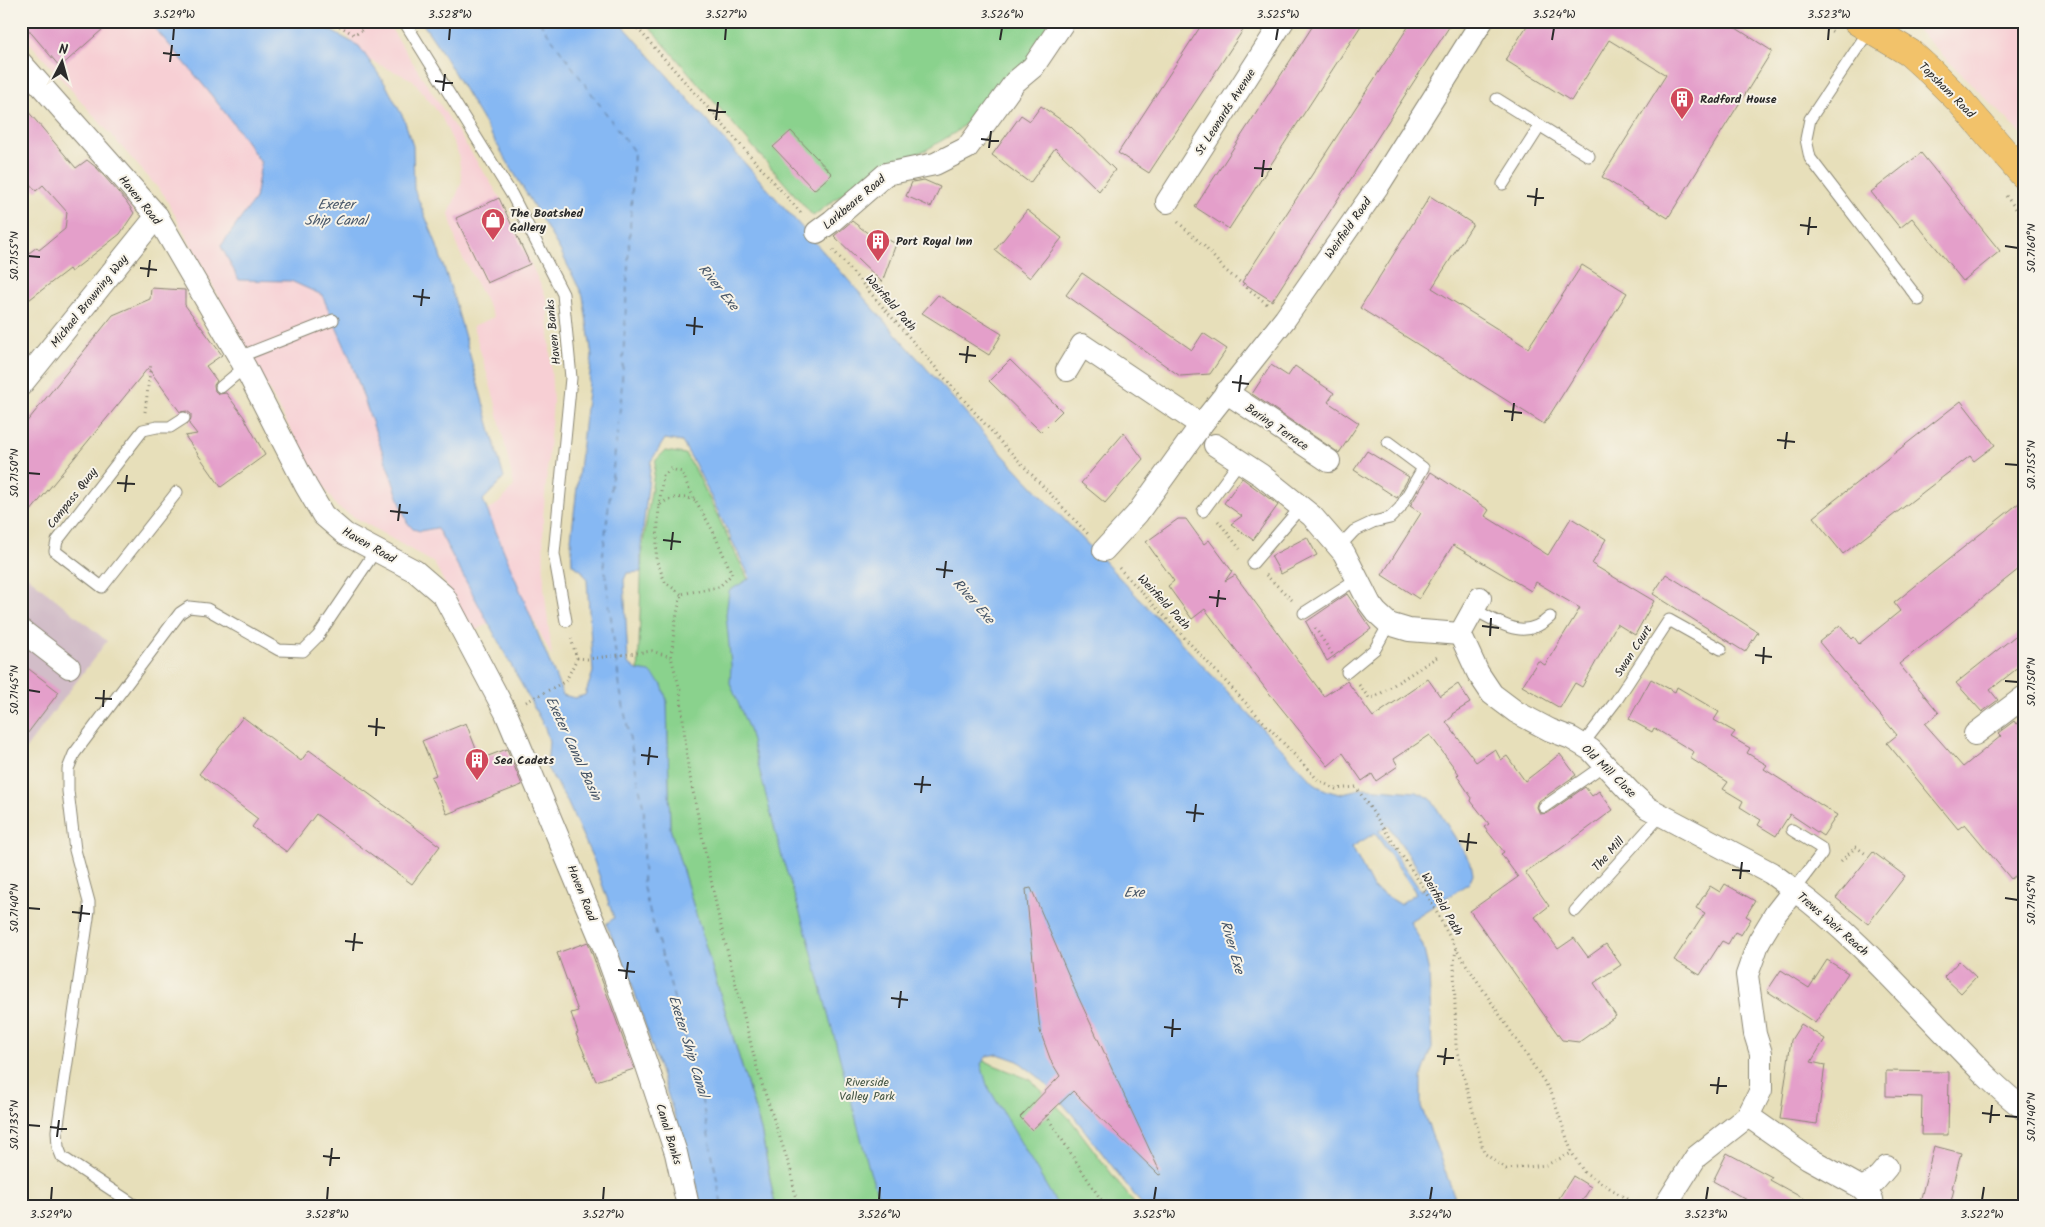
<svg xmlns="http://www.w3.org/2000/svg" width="2045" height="1227" viewBox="0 0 2045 1227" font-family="Kalam,sans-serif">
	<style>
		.built { fill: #f7cfd4 }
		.industrial { fill: #d2bdc8 }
		.green { fill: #8ad28d; stroke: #5a7e5c }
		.water { fill: #86b8f3; stroke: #58728f; fill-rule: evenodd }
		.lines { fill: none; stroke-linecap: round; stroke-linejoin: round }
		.ferry { stroke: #465567; stroke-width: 1; stroke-dasharray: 6 5; stroke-linecap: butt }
		.building { fill: #e49fca }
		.lane-casing { stroke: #898572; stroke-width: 13 }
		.street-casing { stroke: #898572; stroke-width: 24 }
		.primary-casing { stroke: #898572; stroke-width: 29 }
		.path { stroke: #898572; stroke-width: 3; stroke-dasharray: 1 4; stroke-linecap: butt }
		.lane { stroke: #fff; stroke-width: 11 }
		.street { stroke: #fff; stroke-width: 22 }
		.primary { stroke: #f2c26a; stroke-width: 28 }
		.ticks { fill: none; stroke: #2b2b2b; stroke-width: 2 }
		.labels { text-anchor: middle; stroke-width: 4; stroke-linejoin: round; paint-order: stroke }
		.street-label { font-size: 12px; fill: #2b2b2b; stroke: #f7f3e8 }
		.poi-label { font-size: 12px; font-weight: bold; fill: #2b2b2b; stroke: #f7f3e8; text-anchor: start }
		.park-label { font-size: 12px; fill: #435544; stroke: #f7f3e8 }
		.water-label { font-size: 14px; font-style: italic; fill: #465567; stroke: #f7f3e8 }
		.neatline { fill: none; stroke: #2b2b2b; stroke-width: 2 }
		.ticks-label { font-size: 12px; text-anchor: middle; fill: #2b2b2b }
	</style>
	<rect width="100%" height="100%" fill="#f7f3e8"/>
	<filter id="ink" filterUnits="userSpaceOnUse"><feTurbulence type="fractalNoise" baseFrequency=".02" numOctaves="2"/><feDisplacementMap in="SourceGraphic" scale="10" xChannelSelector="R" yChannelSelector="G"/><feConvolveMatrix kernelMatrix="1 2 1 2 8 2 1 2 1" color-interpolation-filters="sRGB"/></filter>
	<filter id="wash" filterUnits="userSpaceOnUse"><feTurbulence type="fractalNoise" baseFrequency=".0096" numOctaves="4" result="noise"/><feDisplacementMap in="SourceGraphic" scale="20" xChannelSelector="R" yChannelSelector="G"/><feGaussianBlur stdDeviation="1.12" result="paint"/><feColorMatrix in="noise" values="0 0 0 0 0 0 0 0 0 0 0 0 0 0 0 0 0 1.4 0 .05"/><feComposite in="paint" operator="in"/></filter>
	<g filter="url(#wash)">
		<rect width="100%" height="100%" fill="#e7dfba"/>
		<g class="built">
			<path d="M21,21H148L184,60L236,125L261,164L255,199L222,246L239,280L291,281L322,295L349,356L407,522L420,530L437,528L440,533L489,623L471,633L434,563L337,507L310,466L164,195L21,33Z"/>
			<path d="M334,21H386L503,202L547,299L553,402L543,518L544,587L552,657L489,532L487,511L500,502L514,486L495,401L473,326L494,317L458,249L449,214L462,181L458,153L441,116L413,80L369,60Z"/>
			<path d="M1911,21H2024V136L1910,23Z"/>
		</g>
		<path class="industrial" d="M21,571L107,641L21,755Z"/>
		<g class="green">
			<path d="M644,21H1053L1019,75L956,132L926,150L878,167L813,216Z"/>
			<path d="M665,451L685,454L696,471L979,1059L1031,1080L1070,1119L1136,1206H775L761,1130L670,828L667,701L638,679L642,549L656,460Z"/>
		</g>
		<path class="water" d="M148,21H316L320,25L359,46L386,85L404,119L413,146L414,189L435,240L454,298L504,478L483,500L563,695L575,698L585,695L593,672L587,580L582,571L572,564L571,540L592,356L583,296L560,250L440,49L421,21H619L1004,456L1317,786L1328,791L1339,794L1364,788L1416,792L1424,795L1431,799L1471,863L1473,874L1469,883L1410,921L1423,946L1429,972L1432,1048L1421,1078V1106L1458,1206H1143L1072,1114L1041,1079L1018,1061L998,1054L987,1056L981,1064L987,1085L1058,1206H882L870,1172L808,938L782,857L749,730L730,683L731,665L726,615L729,591L750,578L695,464L682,442L665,439L651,461L641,546V572L627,573L624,580L628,663L637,670L650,672L662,685L667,701L670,828L761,1130L775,1206H700L697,1185L630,978L606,924L614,918L594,861L566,799L547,768L549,741L545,728L440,533L436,528L420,531L413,529L407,522L349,356L322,295L291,281L239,280L221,246L255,199L261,163C227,112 189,66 148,21ZM1388,825L1429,884L1421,891L1379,831ZM1375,833L1416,893L1400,904L1373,888L1352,847Z"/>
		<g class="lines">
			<path class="ferry" d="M539,21L634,152L621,400L603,554L620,689L644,810L643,887L700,1091L722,1206"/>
		</g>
		<g id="blocks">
			<g class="building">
				<path d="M21,21H112L60,67Z"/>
				<path d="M1204,21H1249L1149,173L1118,153Z"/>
				<path d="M1316,21H1364L1229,229L1195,207Z"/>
				<path d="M1412,21H1453L1272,301L1242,282Z"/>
				<path d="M1530,21H1725L1772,51L1668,218L1602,177L1666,75L1609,40L1571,101L1505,60Z"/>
				<path d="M21,103L76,168L87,160L97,168L126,201L134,213L120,234L71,272L69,269L21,306V259L37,247L39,250L65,229L67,212L43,185L36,191L21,174Z"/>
				<path d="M1041,106L1071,127L1115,170L1099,191L1055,148L1030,183L992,155L1021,115L1030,121Z"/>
				<path d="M791,131L832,174L814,190L773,147Z"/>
				<path d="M1921,153L2000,251L1963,281L1912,218L1900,228L1871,192Z"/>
				<path d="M924,180L940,187L931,207L906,196L912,182Z"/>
				<path d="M1430,196L1473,224L1432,288L1528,348L1582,265L1627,293L1544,424L1360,308Z"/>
				<path d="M499,198L530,264L487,283L456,218Z"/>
				<path d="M1027,210L1062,238L1030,278L995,250Z"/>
				<path d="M852,221L874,238L878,234L896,244L882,282L834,236Z"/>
				<path d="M1082,273L1192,350L1203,333L1227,349L1210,374L1180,376L1066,295Z"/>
				<path d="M151,288L185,290V305L222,355L206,366L217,381L214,385L215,391L219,394L226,393L244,417L265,455L221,487L185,436L197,434L189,424L191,418V414L187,411L180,412L148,368L21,523V429L113,315L150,299Z"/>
				<path d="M938,295L1002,334L989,355L922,313Z"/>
				<path d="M1010,360L1062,411L1041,432L989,381Z"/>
				<path d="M1271,365L1288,376L1295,366L1334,393L1328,402L1359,423L1339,453L1252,394Z"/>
				<path d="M1961,401L1995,445L1974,461L1970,456L1843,554L1813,517Z"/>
				<path d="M1124,433L1143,459L1105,503L1081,483Z"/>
				<path d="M1367,451L1409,477L1397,498L1354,470Z"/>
				<path d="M1431,472L1489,510L1485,516L1548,555L1571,518L1606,539L1592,564L1654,601L1635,635L1617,624L1582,687L1575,683L1560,708L1522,686L1538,661L1545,665L1580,608L1536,582L1531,591L1453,545L1419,599L1382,575L1421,513L1410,506Z"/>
				<path d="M1242,478L1278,505L1253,540L1231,524L1242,516L1224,503Z"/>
				<path d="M2024,499V565L1899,664L1939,713L1925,724L1963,767L2001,736L1998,733L2014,721L2016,724L2024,718V869L2011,879L1965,824L1958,829L1887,743L1897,735L1819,642L1840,625L1852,639L1854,637L1859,644L1900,611L1894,603Z"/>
				<path d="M1178,519H1186L1204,544L1209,540L1232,571L1225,581L1235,575L1324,696L1347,681L1373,717L1428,679L1440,696L1458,684L1470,703L1452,714L1453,716L1446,722L1476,762L1495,749L1501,760L1507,756L1525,781L1560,754L1576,775L1539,801L1537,807L1540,814L1548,813L1585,787L1592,796L1599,791L1613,810L1560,849L1525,872L1549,906L1535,917L1558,949L1574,938L1588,957L1606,944L1621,965L1594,983L1616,1016L1579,1042L1562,1040L1470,911L1518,877L1501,854L1504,852L1484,827L1489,824L1471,801L1472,798L1457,776L1459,774L1430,735L1394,759L1398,766L1376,781L1372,774L1362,781L1343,753L1328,766L1265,688L1205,609L1192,619L1168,586L1174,581L1146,542Z"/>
				<path d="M1307,537L1317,555L1281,574L1271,556Z"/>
				<path d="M1666,574L1758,632L1745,652L1653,594Z"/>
				<path d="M1347,594L1371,629L1327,661L1306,622Z"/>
				<path d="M2024,629V663L1990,690L1998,700L1982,712L1956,683Z"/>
				<path d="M21,663L59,692L21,742Z"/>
				<path d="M1651,679L1675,692L1677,687L1719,712L1714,720L1735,732L1731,737L1750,748L1747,753L1767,765L1764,769L1837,815L1823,836L1790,814L1776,836L1758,825L1761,820L1740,807L1743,801L1723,789L1728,782L1690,758L1694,752L1654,728L1652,732L1629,719Z"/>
				<path d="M243,717L301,761L309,750L440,846L412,884L316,814L287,852L252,827L258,819L199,774Z"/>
				<path d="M466,723L480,759L507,749L522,785L447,814L431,777L436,775L422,741Z"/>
				<path d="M1873,852L1905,876L1868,924L1836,898Z"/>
				<path d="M1725,884L1755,901L1746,916L1751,919L1741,935L1735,932L1728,944L1722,941L1700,975L1674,960L1705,913L1696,908L1710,886L1720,892Z"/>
				<path d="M1031,888L1075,990L1161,1174L1159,1175L1073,1091L1032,1130L1020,1117L1060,1076L1051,1061L1040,1031L1026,889Z"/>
				<path d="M588,942L634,1069L596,1081L576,1034L578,1033L571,1013L578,1011L557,953Z"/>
				<path d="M1827,960L1848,973L1815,1023L1767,991L1781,970L1809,988Z"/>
				<path d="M1959,961L1976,977L1961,993L1944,977Z"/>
				<path d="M1801,1024L1825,1039L1811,1062L1825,1065L1817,1124L1780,1119L1791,1040Z"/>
				<path d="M1886,1071L1949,1072L1948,1135H1921L1922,1097L1886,1096Z"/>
				<path d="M1934,1146L1961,1153L1952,1188L1954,1189L1950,1206H1919Z"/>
				<path d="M1727,1153L1772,1177L1770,1180L1817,1206H1758L1713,1181Z"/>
				<path d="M1573,1176L1591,1187L1579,1206H1554Z"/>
			</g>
		</g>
	</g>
	<g filter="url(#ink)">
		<use href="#blocks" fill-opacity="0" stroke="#898572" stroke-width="1"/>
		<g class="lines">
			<g class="lane-casing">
				<g id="lane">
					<path d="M404,21L512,195L563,294L571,378L554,554L566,621"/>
					<path d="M1870,29L1810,119L1806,139L1810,158L1919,300"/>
					<path d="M1497,99L1589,156"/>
					<path d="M1503,184L1540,126"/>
					<path d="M239,357L333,320"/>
					<path d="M221,387L245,367"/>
					<path d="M177,492L102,587L55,551L57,541L143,430L157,427H170L184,418"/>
					<path d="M1203,511L1240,461"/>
					<path d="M1339,547L1354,531L1373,522L1390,518L1400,508L1423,468L1388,442"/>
					<path d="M1253,563L1300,508"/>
					<path d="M1473,609C1500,623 1524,642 1550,617"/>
					<path d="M1304,613L1357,579"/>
					<path d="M1347,672L1375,649L1389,624"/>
					<path d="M1583,744L1616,701L1669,620L1721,649"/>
					<path d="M1544,807L1604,765"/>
					<path d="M1792,830L1821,848L1822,853L1794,890"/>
					<path d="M1575,911L1661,815"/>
					<path d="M136,1206L62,1157L58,1147L57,1131L89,911V902L75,850L68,791V769L74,754L180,613L189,607L207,609L279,650L303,651L318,636L376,550"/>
				</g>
			</g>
			<g class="street-casing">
				<g id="street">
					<path d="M21,63L157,216L245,367L306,486L323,515L345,534L415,571L444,596L506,713L604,947L646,1063L676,1153L688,1206"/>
					<path d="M1167,202L1283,21"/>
					<path d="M817,232L832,221L886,174L935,164L967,148L1015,82L1033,67L1064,21"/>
					<path d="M1067,370L1082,345L1201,425"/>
					<path d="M21,385L157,216"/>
					<path d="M1226,392L1329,461"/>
					<path d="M1215,445L1261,475L1312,516L1344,553L1370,604L1376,612L1389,624L1409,630L1460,634"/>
					<path d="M1104,550L1137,514L1201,425L1285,319L1380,183L1482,21"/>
					<path d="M1480,598L1460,634L1478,673L1492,694L1516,712L1550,730L1571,738L1591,750L1629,791L1648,808L1771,873L1794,890"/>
					<path d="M21,630L69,667"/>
					<path d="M1975,734L2024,697"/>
					<path d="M1748,1116L1808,1158L1862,1188L1875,1181L1887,1167"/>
					<path d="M1862,1188L1872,1199L1873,1206"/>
					<path d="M1665,1206L1696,1157L1748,1116L1761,1090V1053L1755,1034L1747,975L1759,941L1776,913L1794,890C1852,932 1904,992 1954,1043C1976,1066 1999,1090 2024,1109"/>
				</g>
			</g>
			<g class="primary-casing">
				<path id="primary" d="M1857,21L1910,53L1931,72L1959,100L2024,175"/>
			</g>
			<g class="path">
				<path d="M331,21L355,35L374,21"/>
				<path d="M631,21L801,213"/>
				<path d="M1814,21L1833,32"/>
				<path d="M2006,196L2024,219"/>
				<path d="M1178,222L1204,246L1225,270L1267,304"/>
				<path d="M833,250L999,440L1088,534"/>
				<path d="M145,412L151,363"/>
				<path d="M659,506L663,476L671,469L682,472L689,489L713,531L732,574L719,587L681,594L675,624L671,657L680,690L688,767L718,914L758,1072L791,1171L797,1206"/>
				<path d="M1218,521L1240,549"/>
				<path d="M1119,568L1319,781L1336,789L1356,787L1423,887L1456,949L1551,1092L1572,1153L1584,1172L1638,1206"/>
				<path d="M1266,575L1292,600"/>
				<path d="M681,594L665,582L656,559L659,506C669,496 683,496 695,500"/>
				<path d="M1315,628L1335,658"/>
				<path d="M577,658L587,659L652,651L671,657"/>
				<path d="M1359,685L1369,698L1375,697L1437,657"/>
				<path d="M526,702L566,681L577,658L571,639"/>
				<path d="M1841,861L1856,847L1866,854"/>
				<path d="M1456,949L1454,963L1456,1047L1484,1153L1506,1169L1546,1165L1572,1153"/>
				<path d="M1046,1115L1105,1206"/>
				<path d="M2016,1206L2024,1193"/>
			</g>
			<use href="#lane" class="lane"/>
			<use href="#street" class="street"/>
			<use href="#primary" class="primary"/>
		</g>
	</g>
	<path class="ticks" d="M173,40L174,28M449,40L450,28M725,40L726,28M1000,40L1002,28M1276,40L1278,28M1552,40L1554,28M1828,40L1829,28M163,53L180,55M170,62L172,45M435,81L453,83M443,91L445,74M708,110L726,112M716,120L718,102M981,139L999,141M989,148L991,131M1254,168L1272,169M1262,177L1264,160M1527,196L1544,198M1535,206L1537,188M1800,225L1817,227M1808,235L1810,217M2005,246L2018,248M28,256L40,257M140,268L157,270M148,277L150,260M413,296L430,298M421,306L423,289M686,325L703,327M694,335L695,317M959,354L976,356M966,363L968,346M1232,382L1249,384M1239,392L1241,375M1504,411L1522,413M1512,421L1514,403M1777,440L1795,442M1785,449L1787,432M2005,464L2018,465M28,473L40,474M117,483L135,484M125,492L127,475M390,511L408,513M398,521L400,504M663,540L681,542M671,550L673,532M936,569L953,571M944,578L946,561M1209,597L1226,599M1217,607L1219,590M1482,626L1499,628M1490,636L1491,618M1755,655L1772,657M1763,664L1764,647M2005,681L2018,682M28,690L40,692M95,698L112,699M103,707L104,690M368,726L385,728M376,736L377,718M641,755L658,757M648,765L650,747M914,784L931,785M921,793L923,776M1186,812L1204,814M1194,822L1196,804M1459,841L1477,843M1467,851L1469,833M1732,870L1750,871M1740,879L1742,862M2005,898L2018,900M28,908L40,909M72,912L90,914M80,922L82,905M345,941L363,943M353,951L355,933M618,970L635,972M626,979L628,962M891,998L908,1000M899,1008L901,991M1164,1027L1181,1029M1172,1037L1173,1019M1437,1056L1454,1058M1444,1065L1446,1048M1710,1085L1727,1086M1717,1094L1719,1077M1982,1113L2000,1115M2005,1116L2018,1117M1990,1123L1992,1105M28,1125L40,1126M50,1127L67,1129M57,1137L59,1120M323,1156L340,1158M330,1166L332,1148M51,1200L52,1187M327,1200L328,1187M603,1200L604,1187M879,1200L880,1187M1154,1200L1156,1187M1430,1200L1432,1187M1706,1200L1708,1187M1982,1200L1984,1187"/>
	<defs>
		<g id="building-pin" transform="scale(1.25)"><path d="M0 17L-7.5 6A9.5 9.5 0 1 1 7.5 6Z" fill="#d1495b" stroke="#f7f3e8"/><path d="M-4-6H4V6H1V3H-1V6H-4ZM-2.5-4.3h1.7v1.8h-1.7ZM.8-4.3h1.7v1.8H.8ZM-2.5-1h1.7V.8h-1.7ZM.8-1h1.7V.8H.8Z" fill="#fff"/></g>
		<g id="shop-pin" transform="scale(1.25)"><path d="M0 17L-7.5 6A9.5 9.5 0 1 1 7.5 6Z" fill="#d1495b" stroke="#f7f3e8"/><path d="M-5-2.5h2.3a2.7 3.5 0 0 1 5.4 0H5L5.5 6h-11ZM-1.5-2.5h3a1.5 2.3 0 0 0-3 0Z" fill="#fff"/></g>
	</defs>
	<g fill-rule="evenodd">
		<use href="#building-pin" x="1682" y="99"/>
		<use href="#shop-pin" x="493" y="220"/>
		<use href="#building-pin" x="878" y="241"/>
		<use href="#building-pin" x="477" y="760"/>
	</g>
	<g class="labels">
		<g class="street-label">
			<text transform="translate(1947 90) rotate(45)" y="4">Topsham Road</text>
			<text transform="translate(1225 112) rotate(-57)" y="4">St Leonards Avenue</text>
			<text transform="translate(140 200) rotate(51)" y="4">Haven Road</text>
			<text transform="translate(854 202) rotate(-40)" y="4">Larkbeare Road</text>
			<text transform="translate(1348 228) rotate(-55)" y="4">Weirfield Road</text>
			<text transform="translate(89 301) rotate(-51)" y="4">Michael Browning Way</text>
			<text transform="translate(891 303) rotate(49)" y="4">Weirfield Path</text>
			<text transform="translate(553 332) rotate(-96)" y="4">Haven Banks</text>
			<text transform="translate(1277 427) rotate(34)" y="4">Baring Terrace</text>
			<text transform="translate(72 498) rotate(-52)" y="4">Compass Quay</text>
			<text transform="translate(369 545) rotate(30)" y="4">Haven Road</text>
			<text transform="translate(1164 602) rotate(47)" y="4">Weirfield Path</text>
			<text transform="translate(1633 651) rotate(-57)" y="4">Swan Court</text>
			<text transform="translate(1609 771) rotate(44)" y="4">Old Mill Close</text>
			<text transform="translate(1608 854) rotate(-48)" y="4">The Mill</text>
			<text transform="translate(582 893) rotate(68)" y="4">Haven Road</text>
			<text transform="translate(1442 904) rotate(60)" y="4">Weirfield Path</text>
			<text transform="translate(1833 924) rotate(41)" y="4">Trews Weir Reach</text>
			<text transform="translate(669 1134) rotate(73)" y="4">Canal Banks</text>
		</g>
		<g class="poi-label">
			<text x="1700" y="103">Radford House</text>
			<text x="510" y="217">The Boatshed<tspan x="510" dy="14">Gallery</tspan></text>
			<text x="896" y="245">Port Royal Inn</text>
			<text x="494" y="764">Sea Cadets</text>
		</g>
		<g class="park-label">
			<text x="867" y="1086">Riverside<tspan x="867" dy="14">Valley Park</tspan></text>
		</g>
		<g class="water-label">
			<text x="336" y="209">Exeter<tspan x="336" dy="16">Ship Canal</tspan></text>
			<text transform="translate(719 287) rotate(51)" y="5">River Exe</text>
			<text transform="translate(974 601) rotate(49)" y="5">River Exe</text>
			<text transform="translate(574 748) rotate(65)" y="5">Exeter Canal Basin</text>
			<text x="1134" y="897">Exe</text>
			<text transform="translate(1233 947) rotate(74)" y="5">River Exe</text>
			<text transform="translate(689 1046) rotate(73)" y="5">Exeter Ship Canal</text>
		</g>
	</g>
	<rect width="2045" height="1227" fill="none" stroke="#f7f3e8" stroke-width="55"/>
	<g transform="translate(62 62) rotate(6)" stroke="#f7f3e8" stroke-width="4" paint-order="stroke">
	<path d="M0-4L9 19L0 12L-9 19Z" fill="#2b2b2b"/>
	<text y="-8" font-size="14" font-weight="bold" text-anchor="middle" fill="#2b2b2b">N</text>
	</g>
	<rect x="28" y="28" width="1990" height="1172" class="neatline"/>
	<g class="ticks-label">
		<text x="174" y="18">3.529°W</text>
		<text x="450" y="18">3.528°W</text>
		<text x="726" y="18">3.527°W</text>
		<text x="1002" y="18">3.526°W</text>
		<text x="1278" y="18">3.525°W</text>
		<text x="1554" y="18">3.524°W</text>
		<text x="1829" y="18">3.523°W</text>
		<text transform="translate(2031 248) rotate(-90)" y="4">50.7160°N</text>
		<text transform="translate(14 256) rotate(-90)" y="4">50.7155°N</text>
		<text transform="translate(2031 465) rotate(-90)" y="4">50.7155°N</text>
		<text transform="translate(14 473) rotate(-90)" y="4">50.7150°N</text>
		<text transform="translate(2031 682) rotate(-90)" y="4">50.7150°N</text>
		<text transform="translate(14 690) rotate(-90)" y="4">50.7145°N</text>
		<text transform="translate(2031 900) rotate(-90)" y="4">50.7145°N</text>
		<text transform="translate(14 908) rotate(-90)" y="4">50.7140°N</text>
		<text transform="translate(2031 1117) rotate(-90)" y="4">50.7140°N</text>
		<text transform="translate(14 1125) rotate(-90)" y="4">50.7135°N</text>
		<text x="51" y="1218">3.529°W</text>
		<text x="327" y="1218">3.528°W</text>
		<text x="603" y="1218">3.527°W</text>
		<text x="879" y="1218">3.526°W</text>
		<text x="1154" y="1218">3.525°W</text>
		<text x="1430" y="1218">3.524°W</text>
		<text x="1706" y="1218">3.523°W</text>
		<text x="1982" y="1218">3.522°W</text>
	</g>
</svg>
